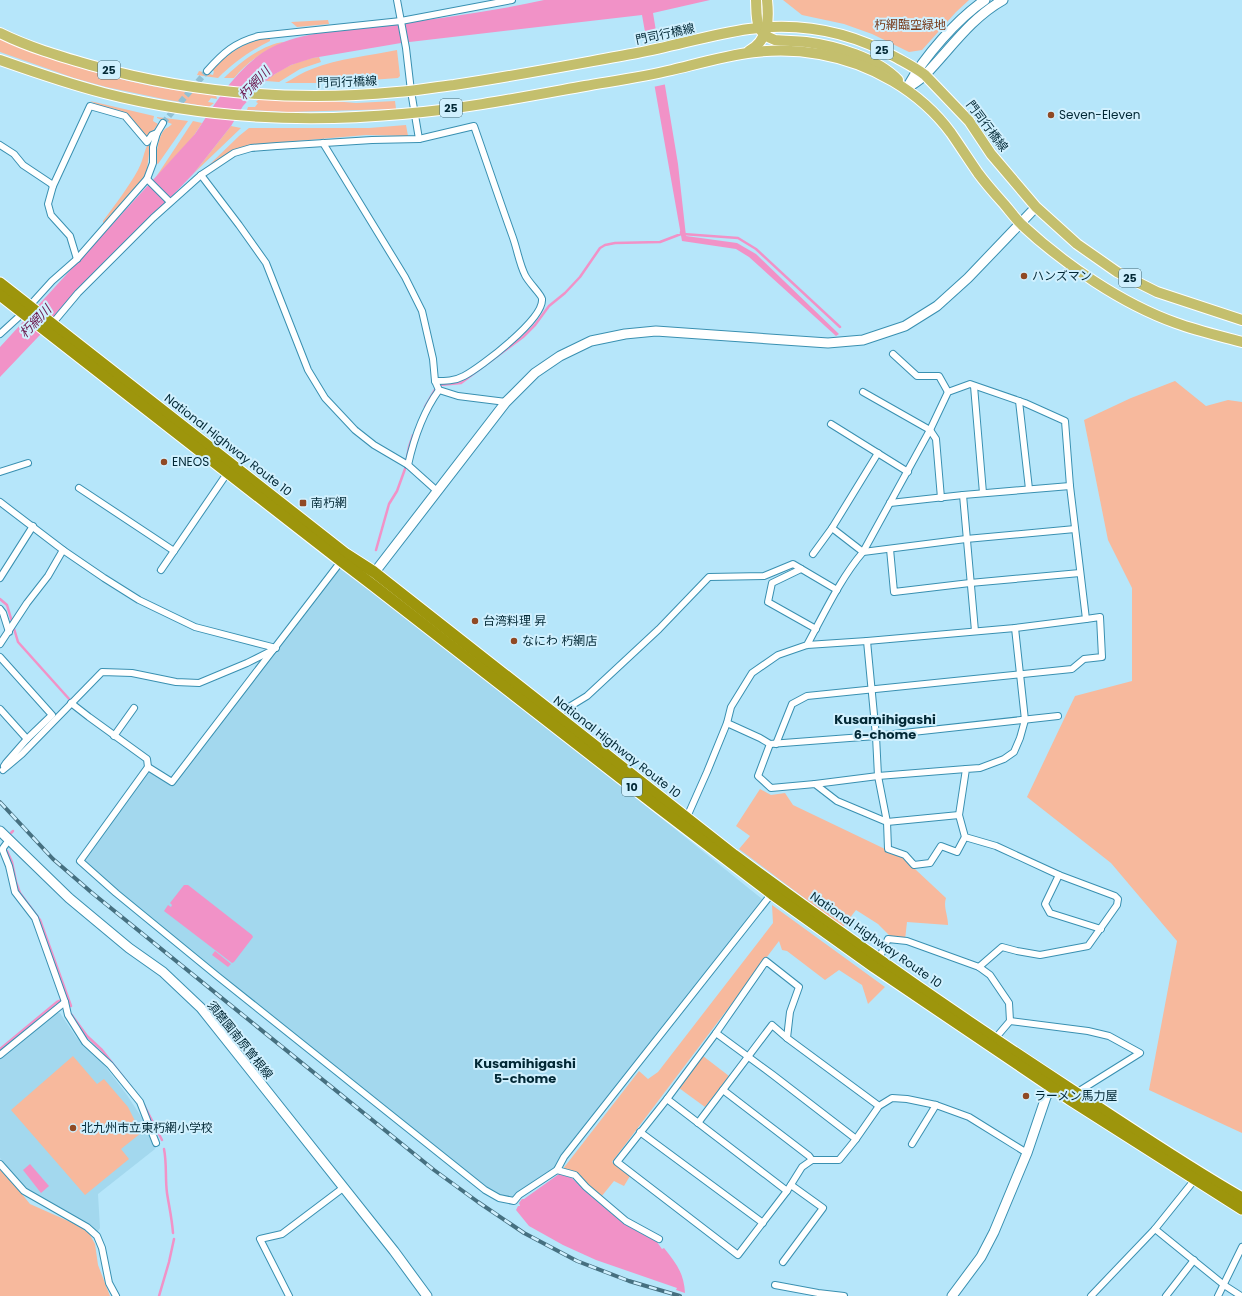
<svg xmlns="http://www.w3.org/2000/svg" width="1242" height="1296" viewBox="0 0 1242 1296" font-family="Poppins,'Noto Sans JP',sans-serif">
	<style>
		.built { fill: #a3d8ee }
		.green { fill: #f7b99d }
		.water { fill: #f192c7 }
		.pier { fill: #b6e6fa }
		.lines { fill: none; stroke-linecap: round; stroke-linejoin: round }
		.stream { stroke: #f192c7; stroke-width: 2.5 }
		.street-tunnel { stroke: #92c0d3; stroke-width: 6; stroke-dasharray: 6 3; stroke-linecap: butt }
		.street-casing { stroke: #3990b1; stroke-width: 8 }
		.secondary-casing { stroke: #3990b1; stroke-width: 11 }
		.primary-casing { stroke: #fff; stroke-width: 12 }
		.highway-casing { stroke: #fff; stroke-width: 13 }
		.street { stroke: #fff; stroke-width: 6 }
		.secondary { stroke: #fff; stroke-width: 9 }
		.primary { stroke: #c4bf6d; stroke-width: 10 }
		.highway { stroke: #9d950c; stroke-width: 11 }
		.rail-casing { stroke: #467080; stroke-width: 4 }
		.rail { stroke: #d0f0fe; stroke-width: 2.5; stroke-dasharray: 8; stroke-linecap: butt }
		.poi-dot { fill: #904924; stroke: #d0f0fe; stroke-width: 1.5 }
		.labels { text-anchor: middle; stroke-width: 4; stroke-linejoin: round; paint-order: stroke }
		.shield { fill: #d0f0fe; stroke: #406471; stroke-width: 1 }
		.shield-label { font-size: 11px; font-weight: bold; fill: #022835 }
		.park-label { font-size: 12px; fill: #763818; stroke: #d0f0fe }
		.street-label { font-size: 12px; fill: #022835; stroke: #d0f0fe }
		.poi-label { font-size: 12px; fill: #022835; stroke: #d0f0fe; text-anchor: start }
		.water-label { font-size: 13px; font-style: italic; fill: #6b174d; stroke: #d0f0fe }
		.neighbourhood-label { font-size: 13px; font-weight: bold; fill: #022835; stroke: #d0f0fe }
	</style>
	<rect width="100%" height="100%" fill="#b6e6fa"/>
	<g class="built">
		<path d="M341,561L766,902L557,1170L514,1201L499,1198L80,861L148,767L172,782Z"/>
		<path d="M56,1013H60L76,1037L101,1061L127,1095L142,1118L152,1139L155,1149L98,1194L100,1228L97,1233L91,1226L82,1220L33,1199L0,1158V1058Z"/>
	</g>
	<g class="green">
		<path d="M783,0H969L956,12L922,50L909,52L872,34L844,24L802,15Z"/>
		<path d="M328,20L329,24L297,27L291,22Z"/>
		<path d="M0,38C33,51 65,64 98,73C136,84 175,91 213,95H216L217,99L211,98L208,102L214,103L209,107L163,99L106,87L74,78L0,52Z"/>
		<path d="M268,38L270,39V41C250,51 234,62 218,78L197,75L199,71L213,75L214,71L211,70C228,54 244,41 268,38Z"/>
		<path d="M284,42C265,50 247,62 234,78H224C239,63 263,44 284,42Z"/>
		<path d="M397,50L400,76L398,78L330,83H285C294,78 303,72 312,69C339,58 369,56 397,50Z"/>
		<path d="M319,57L321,62L300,69L279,82L266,81C281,68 299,60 319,57Z"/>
		<path d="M261,99L332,101L356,103L395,101L396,109L287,112L247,110L248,107H255L258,103L256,102L258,100Z"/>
		<path d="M90,101L154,116L153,121L158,124L146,141L125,115L96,106V104Z"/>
		<path d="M157,117L188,121L158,164L156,163C156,154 158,136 165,129C167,128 170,126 172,124L157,118Z"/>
		<path d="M193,121L202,123L193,137L156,177Z"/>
		<path d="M406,125L408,136L366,135L250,145L234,151L206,168L239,136L249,128H369Z"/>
		<path d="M231,126L241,128L194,173Z"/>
		<path d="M153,136L150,146L147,169L143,179L103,226V221C115,205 128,188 138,170C145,157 143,149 153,136Z"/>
		<path d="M1175,381L1206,406L1228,400L1242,402V1133L1149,1090L1177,941L1111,863L1027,797L1075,696L1132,681V588L1108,540L1084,420L1131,398Z"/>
		<path d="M760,789L771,795L785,793L793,805L885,849L900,855L946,898C943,907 948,915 948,925L907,922L905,940L892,938L878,924L856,910L843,927L739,849L750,836L736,826Z"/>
		<path d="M772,905L885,987L868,1004L862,985L839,970L825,980L787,951L782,950L779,941L612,1162L630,1176L624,1186L614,1181L601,1197L562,1170L639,1071L648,1079L658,1072L773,923Z"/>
		<path d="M73,1056L97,1084L104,1079L128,1107L141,1133L121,1149L129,1159L85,1195L11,1110Z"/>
		<path d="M703,1056L729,1076L705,1107L679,1088Z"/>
		<path d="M0,1167L30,1204L75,1224L89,1233L95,1244L98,1265L110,1296H0Z"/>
	</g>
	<g class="water">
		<path d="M544,0H710L653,13L678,164L686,236L737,243L756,254L839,334L836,336L749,257L736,249L682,241L642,15L401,43L313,58L291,65L275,74L266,81L243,106L231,126L194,173L0,377V347L195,134C214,105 233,73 262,53C297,30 340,32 379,26C434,19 490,12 544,0Z"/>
		<path d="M184,885H188L252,935L253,937L234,962L232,963L164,911L168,905L171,907L172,905L170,903Z"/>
		<path d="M215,951L231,964L228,967L212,955Z"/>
		<path d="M30,1164L49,1186L41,1193L23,1170Z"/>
		<path d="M559,1174L572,1178L585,1191L624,1224L657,1242L662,1249L664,1248C676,1263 684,1273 685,1293L676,1290L677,1288L596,1260L563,1245L529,1226L516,1210L518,1206H520L519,1203L522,1199H524Z"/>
	</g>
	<path class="pier" d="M659,37L667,84L653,87L645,40Z"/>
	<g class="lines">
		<g class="stream">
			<path d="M683,234L738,238L756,249L840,327"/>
			<path d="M425,407L436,388L440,385L461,383L523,337L535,325L549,306L565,293L580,277L600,248L605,245L615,243L660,242L681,234V232"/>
			<path d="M376,550L389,504L397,491L405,469L409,447L413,435"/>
			<path d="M0,599L7,605L18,642L70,700"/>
			<path d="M11,833L13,831"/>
			<path d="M7,851L12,862L16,882L20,893L40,920L71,1006"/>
			<path d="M71,1014L87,1036L102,1050L138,1096"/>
			<path d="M0,1049L57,1002L64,999"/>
			<path d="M144,1105L162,1140"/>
			<path d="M164,1149C167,1164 165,1178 167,1193C169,1206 172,1219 173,1233"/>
			<path d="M159,1296L169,1262L174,1239"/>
		</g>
		<path class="street-tunnel" d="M163,123L207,71"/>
		<g class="street-casing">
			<g id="street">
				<path d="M397,0L406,48L411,91L419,139"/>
				<path d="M207,71C223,53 235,42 259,36L401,21L512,0"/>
				<path d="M323,143L405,277L422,311L433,359L435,381L439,390L458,396L506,402"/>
				<path d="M0,145L14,154L23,165L50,183L53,186L48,204L51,215L70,236L77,259"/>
				<path d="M201,175L239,225L266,263L308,370L325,398L355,430L374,445L408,465L437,491"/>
				<path d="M147,179L170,202"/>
				<path d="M53,186L90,106L125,116L147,142L152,135L157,133"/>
				<path d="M52,324L78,293L153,218L201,175L234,153L251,148L277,146L372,140L419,139L474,126C487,163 499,199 512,235C517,248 519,263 525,275C528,282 542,295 542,299C544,319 481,367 464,376C455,381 445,381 435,381"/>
				<path d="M0,334L23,313L52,281L77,259L147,179L153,163V147L157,133L163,123"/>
				<path d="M893,354L917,376H939L948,392"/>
				<path d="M974,386L983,493"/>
				<path d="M863,392L930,430L936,439L941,498"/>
				<path d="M1019,401L1029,489"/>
				<path d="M831,424L908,472"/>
				<path d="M878,453L832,528L863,552L966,539L1075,529"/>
				<path d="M408,465C414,438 423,412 439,390"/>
				<path d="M0,472L28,463"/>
				<path d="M79,488L174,551"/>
				<path d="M963,495L975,631"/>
				<path d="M0,502L63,550L104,578L139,600L195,627L276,648"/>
				<path d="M890,503L963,495L1070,486"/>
				<path d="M890,549L894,592L970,583L1080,573"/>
				<path d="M813,554L832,528"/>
				<path d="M342,560L172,782L148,767L80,861L116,893L216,975L485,1190L499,1198L514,1201L519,1195L557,1170L564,1157L773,892"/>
				<path d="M801,569L772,583L768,602L816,629"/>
				<path d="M161,570L228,472"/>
				<path d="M0,578L33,526"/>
				<path d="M0,609L3,613L9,632"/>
				<path d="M867,641L876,736L878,776L887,822L888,849L905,855L914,865L930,863L941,846L957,852L965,837"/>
				<path d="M0,644L27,603L48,576L63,550"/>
				<path d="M0,657L52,715L27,739L0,709"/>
				<path d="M71,703L89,717L147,759L148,767"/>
				<path d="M556,715L587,696L659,629L709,577L764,576L793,564L837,590"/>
				<path d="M727,723L760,738L770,744L876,736L1058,716"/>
				<path d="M114,736L134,708"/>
				<path d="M770,744L758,776L771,788L815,784L837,801L887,822L959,815"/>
				<path d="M776,744L792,704L807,696L1072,669L1084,659L1102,657L1100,617L1086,619"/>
				<path d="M4,766L6,763L27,739"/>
				<path d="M3,770L22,754L102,672L132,673L176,682L199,683L247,663L273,650"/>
				<path d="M815,784L878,776L966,769"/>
				<path d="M687,817L707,772L727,723L731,707L752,673L778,655L807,645L867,641L1015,628L1086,619L1070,486L1065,421L1025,403L970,384L948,392L930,430L863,552C840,579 824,614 807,645"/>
				<path d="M9,840L3,848V851L9,866L15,892L35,918L65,1002L68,1015L85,1042L110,1065L140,1102L156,1143"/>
				<path d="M1059,875L1045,904L1050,913L1101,929"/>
				<path d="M878,961L888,939L907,941L979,967L990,975L1009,1003L1010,1021L993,1041"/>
				<path d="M979,967L1002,947L1017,951L1040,955L1088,946L1117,905L1118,899L1115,896L1059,875L996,846L965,837L959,815L966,769L980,768L1004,759L1014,752L1020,738L1025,720L1015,628"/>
				<path d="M1010,1021L1088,1031L1109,1036L1140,1053L1076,1093"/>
				<path d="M716,1033L773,1075L856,1139"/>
				<path d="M0,1055L65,1002"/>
				<path d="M723,1090L809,1156L812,1160"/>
				<path d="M667,1099L787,1191"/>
				<path d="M879,1106L787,1038L790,1012L799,987L766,961L716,1033L667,1099L617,1162L738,1255L787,1191L802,1167L812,1160H839L856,1139L879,1106L892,1098L907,1099L936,1105L969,1117L1027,1153"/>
				<path d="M698,1123L772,1025L787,1038"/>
				<path d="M640,1132L763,1223"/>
				<path d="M912,1144L936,1105"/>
				<path d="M0,1164L24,1191L87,1227L97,1236L102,1248L109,1283L116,1296"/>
				<path d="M557,1170L575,1175L586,1187L626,1221L659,1239"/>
				<path d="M1155,1229L1224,1285L1241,1296"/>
				<path d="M783,1262L823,1208L791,1185"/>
				<path d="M775,1285L818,1293L844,1296"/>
				<path d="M289,1296L260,1239L282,1234L343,1188"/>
				<path d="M1091,1296L1155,1229L1196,1178"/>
				<path d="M1166,1296L1194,1260"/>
				<path d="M1218,1296L1242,1247"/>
			</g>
		</g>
		<g class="secondary-casing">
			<g id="secondary">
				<path d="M908,86C924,57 957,19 985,0"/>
				<path d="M906,89C913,84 920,80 926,74C951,48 971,18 1003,0"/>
				<path d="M368,581L506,402L535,373L560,356L591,341L625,334L656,331L828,343L863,340L905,326L937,306L968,278L1036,207"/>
				<path d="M0,831L69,898L129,948L163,972L201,1008L394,1251L427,1296"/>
				<path d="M952,1296L981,1257L994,1232L1027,1153L1046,1097L1055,1082"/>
			</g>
		</g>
		<g class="primary-casing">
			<g id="primary">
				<path d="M756,0C757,18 754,33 775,40C785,41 795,41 806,42C836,46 877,58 898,80"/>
				<path d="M0,33C28,47 59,56 90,65C190,93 293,102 397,92C416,91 435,87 454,85C515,76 576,64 637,53C675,46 712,34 749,29C801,22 851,32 897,58C906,63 916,68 925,75L969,121L991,154L1036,207L1077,244L1117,272L1157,292L1242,320"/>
				<path d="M749,51C769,40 769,19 767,0"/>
				<path d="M0,60C34,72 69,84 104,93C201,118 302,123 402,114C463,109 524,97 585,86C614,81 643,77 672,70C725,57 764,44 820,54C871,63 920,91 951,133C960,146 969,160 978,173C986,184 995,194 1004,204C1010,211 1015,218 1022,225C1064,264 1122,304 1176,323C1198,331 1220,336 1242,342"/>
			</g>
		</g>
		<g class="highway-casing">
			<g id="highway">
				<path d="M0,283L346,554L374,572L734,855C846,938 961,1018 1078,1094C1132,1129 1186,1166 1242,1198"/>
				<path d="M0,295L341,561L374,586L658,807L772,894L874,967L1069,1099L1242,1209"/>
			</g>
		</g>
		<use href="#street" class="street"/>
		<use href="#secondary" class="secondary"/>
		<use href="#primary" class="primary"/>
		<use href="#highway" class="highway"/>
		<g class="rail-casing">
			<path id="rail" d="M0,802L53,859L91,892L434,1170L478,1202L524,1233L577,1261L629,1281L680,1296"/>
		</g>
		<use href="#rail" class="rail"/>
	</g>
	<g class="poi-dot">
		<circle cx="1051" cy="115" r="4"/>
		<circle cx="1024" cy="276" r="4"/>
		<circle cx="164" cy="462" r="4"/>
		<rect x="299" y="499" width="8" height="8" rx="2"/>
		<circle cx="475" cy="621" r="4"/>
		<circle cx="514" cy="641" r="4"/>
		<circle cx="1026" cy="1096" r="4"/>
		<circle cx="73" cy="1128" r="4"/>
	</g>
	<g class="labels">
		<g class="shield">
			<rect x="871" y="41" width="22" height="18" rx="3"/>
			<rect x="98" y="61" width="22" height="18" rx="3"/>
			<rect x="440" y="99" width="22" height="18" rx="3"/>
			<rect x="1119" y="269" width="22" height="18" rx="3"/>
			<rect x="622" y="778" width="20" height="18" rx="3"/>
		</g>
		<g class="shield-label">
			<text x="882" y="54">25</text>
			<text x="109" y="74">25</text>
			<text x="451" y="112">25</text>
			<text x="1130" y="282">25</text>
			<text x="632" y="791">10</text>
		</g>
		<g class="park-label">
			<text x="910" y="29">朽網臨空緑地</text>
		</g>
		<g class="street-label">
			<text transform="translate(665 34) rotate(-12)" y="4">門司行橋線</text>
			<text transform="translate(347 82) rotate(-2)" y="4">門司行橋線</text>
			<text transform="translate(987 126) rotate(53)" y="4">門司行橋線</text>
			<text transform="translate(228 445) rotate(38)" y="4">National Highway Route 10</text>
			<text transform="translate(617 747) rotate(38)" y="4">National Highway Route 10</text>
			<text transform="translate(876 940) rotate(35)" y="4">National Highway Route 10</text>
			<text transform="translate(240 1040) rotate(51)" y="4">須磨園南原曽根線</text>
		</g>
		<g class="poi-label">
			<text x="1059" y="119">Seven-Eleven</text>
			<text x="1032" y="280">ハンズマン</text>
			<text x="172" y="466">ENEOS</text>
			<text x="311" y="507">南朽網</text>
			<text x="483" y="625">台湾料理 昇</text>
			<text x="522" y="645">なにわ 朽網店</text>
			<text x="1034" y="1100">ラーメン馬力屋</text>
			<text x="81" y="1132">北九州市立東朽網小学校</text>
		</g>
		<g class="water-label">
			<text transform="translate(254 83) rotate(-47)" y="5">朽網川</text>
			<text transform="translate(35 321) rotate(-46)" y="5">朽網川</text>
		</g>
		<g class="neighbourhood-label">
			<text x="885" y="724">Kusamihigashi<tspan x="885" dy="15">6-chome</tspan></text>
			<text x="525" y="1068">Kusamihigashi<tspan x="525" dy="15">5-chome</tspan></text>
		</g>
	</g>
</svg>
